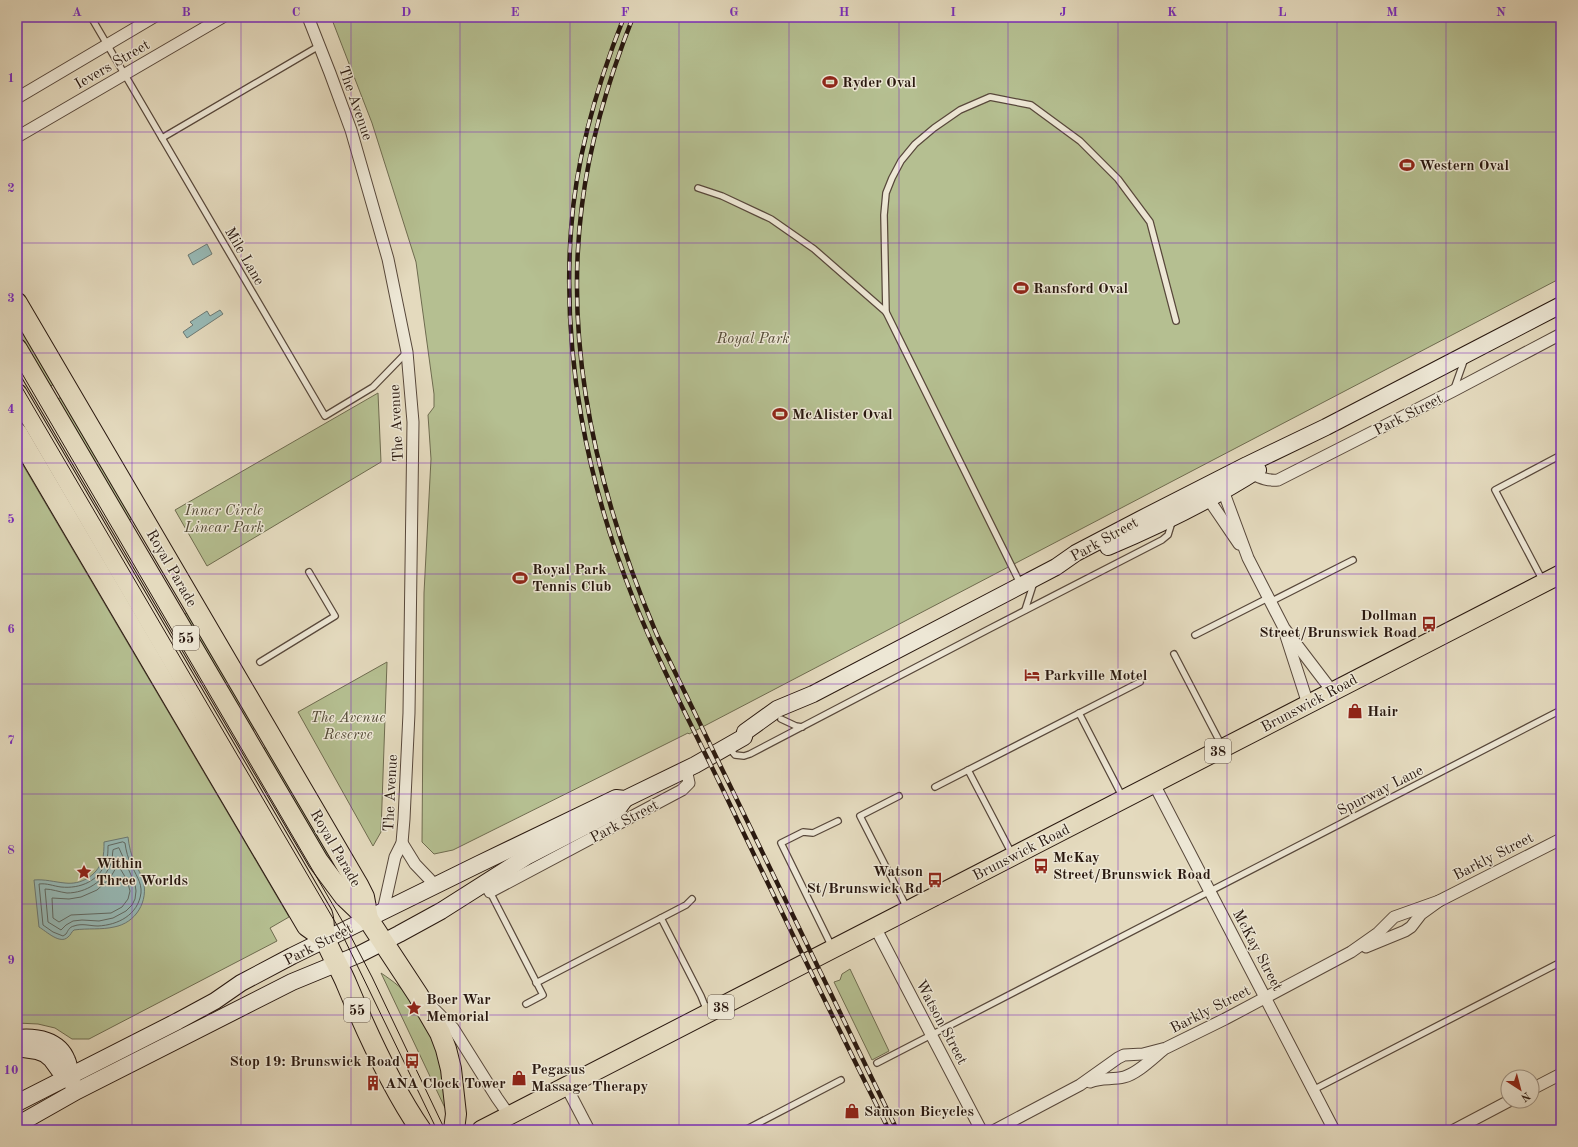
<svg xmlns="http://www.w3.org/2000/svg" width="1578" height="1147" viewBox="0 0 1578 1147" font-family="'Old Standard TT',serif">
	<style>
		.green { fill: #b5bf91; stroke: #6f6c50 }
		.water { fill: #97bab7; stroke: #6b7974 }
		.lines { fill: none; stroke-linecap: round; stroke-linejoin: round }
		.shore { stroke: #606963; stroke-width: 1 }
		.lane-casing { stroke: #58483b; stroke-width: 8 }
		.street-casing { stroke: #58483b; stroke-width: 13 }
		.secondary-casing { stroke: #29180f; stroke-width: 18 }
		.primary-casing { stroke: #29180f; stroke-width: 20 }
		.highway-casing { stroke: #29180f; stroke-width: 22 }
		.lane { stroke: #ede7d5; stroke-width: 5.5 }
		.street { stroke: #ede7d5; stroke-width: 11 }
		.secondary { stroke: #ede7d5; stroke-width: 16 }
		.primary { stroke: #e4dabe; stroke-width: 18 }
		.highway { stroke: #e4dabe; stroke-width: 20 }
		.tram { stroke: #29180f; stroke-width: 1 }
		.rail-casing { stroke: #29180f; stroke-width: 4.5 }
		.rail { stroke: #ede7d5; stroke-width: 3; stroke-dasharray: 9; stroke-linecap: butt }
		.grid { fill: none; stroke: #7b2cbf; stroke-width: 1; stroke-opacity: 0.55 }
		.labels { text-anchor: middle; stroke-width: 3; stroke-linejoin: round; paint-order: stroke }
		.shield { fill: #ede7d5; stroke: #64564a; stroke-width: 1 }
		.shield-label { font-size: 14px; font-weight: bold; fill: #29180f }
		.street-label { font-size: 15px; fill: #29180f; stroke: #ede7d5 }
		.poi-label { font-size: 15px; font-weight: bold; fill: #29180f; stroke: #ede7d5; text-anchor: start }
		.park-label { font-size: 15px; font-style: italic; fill: #534a36; stroke: #ede7d5 }
		.neatline { fill: none; stroke: #7b2cbf; stroke-width: 1.5 }
		.grid-label { font-size: 13px; text-anchor: middle; font-weight: bold; fill: #7b2cbf }
	</style>
	<rect width="100%" height="100%" fill="#e4dabe"/>
	<filter id="stains"><feTurbulence type="fractalNoise" baseFrequency=".005" numOctaves="4"/><feColorMatrix values="0 0 0 0 .2 0 0 0 0 .09 0 0 0 0 .02 0 0 0 .5 -.17"/></filter>
	<radialGradient id="worn" r=".72"><stop offset=".6" stop-color="#630" stop-opacity="0"/><stop offset="1" stop-color="#630" stop-opacity=".3"/></radialGradient>
	<g class="green">
		<path d="M331,17H1561V278L689,734L688,733L453,850L434,854L422,842L424,593L431,459L428,415L434,407V394L416,262L372,123Z"/>
		<path d="M17,317L54,384L49,387L17,334Z"/>
		<path d="M378,393L381,462L207,566L175,510Z"/>
		<path d="M59,398H62L133,517L130,520L128,521L58,399Z"/>
		<path d="M17,455L289,917L270,928L277,941L89,1039H72L55,1028L38,1024L17,1023Z"/>
		<path d="M186,613H188L256,728L251,730L185,615Z"/>
		<path d="M387,662L381,832L373,846L298,712Z"/>
		<path d="M266,747L336,865L333,868L263,749Z"/>
		<path d="M850,969L889,1051L872,1060L834,982L840,980L842,974Z"/>
		<path d="M381,973C393,981 405,990 413,1002C430,1025 452,1081 445,1108Z"/>
	</g>
	<g class="water">
		<path d="M207,244L212,254L193,265L188,255Z"/>
		<path d="M220,310L223,314L187,338L183,332L193,325L190,322L207,311L210,316Z"/>
		<path d="M128,837C129,846 131,855 135,864C138,869 141,874 143,880C149,901 136,923 114,927C101,930 88,928 74,930C71,932 71,935 68,937C60,945 46,931 39,927L34,880C45,879 54,882 65,883C81,885 96,876 102,861C104,855 104,848 104,842Z"/>
	</g>
	<g class="lines">
		<g class="shore">
			<path d="M123,842L125,843C126,851 128,858 131,864C135,874 142,882 141,893C138,915 118,925 98,926C90,926 82,923 74,926C69,927 68,931 66,934L63,936L53,932L43,925L39,884C47,883 53,886 61,887C80,889 100,881 106,861C108,857 108,851 108,846Z"/>
			<path d="M119,848L135,884L136,891L135,899L132,905L126,911L113,918L99,921L82,920L73,921L66,925L61,930L48,922L45,889C52,889 59,892 67,893C86,893 105,881 111,863C113,859 112,854 113,850Z"/>
			<path d="M118,865L127,880L130,891L128,899L122,907L111,913L71,915L59,922L53,918L52,898L69,899L81,897L97,890L110,878Z"/>
		</g>
		<g class="lane-casing">
			<g id="lane">
				<path d="M91,17L325,416L373,387L407,352"/>
				<path d="M162,138L319,46"/>
				<path d="M698,188L722,196L771,219L814,249L886,312L1021,585"/>
				<path d="M886,312L884,215L886,193L892,178L901,161L915,144L934,128L960,110L990,97L1031,105L1080,141L1118,179L1150,222L1176,321"/>
				<path d="M1454,389L1465,358"/>
				<path d="M1543,581L1495,490L1561,455"/>
				<path d="M1270,602L1353,560"/>
				<path d="M1025,610L1034,582"/>
				<path d="M1195,635L1268,598"/>
				<path d="M1174,654L1222,746"/>
				<path d="M260,662L335,616L309,572"/>
				<path d="M1079,713L1123,798"/>
				<path d="M781,719L796,726L802,727"/>
				<path d="M729,748L735,755L744,756L750,754L989,629L1162,540L1168,535L1172,522"/>
				<path d="M968,770L1012,854"/>
				<path d="M935,787L1140,682"/>
				<path d="M899,796L860,816L907,908"/>
				<path d="M490,892L543,995L526,1004"/>
				<path d="M661,918L686,905L692,899"/>
				<path d="M832,947L781,843L803,832L813,833L838,821"/>
				<path d="M536,983L661,918L701,996L707,1011"/>
				<path d="M877,1063L1561,710"/>
				<path d="M1313,1090L1561,962"/>
				<path d="M745,1130L841,1080"/>
			</g>
		</g>
		<g class="street-casing">
			<g id="street">
				<path d="M308,17L330,73L351,130L388,259L407,352L413,422L409,713L404,819L402,843L395,857L383,911"/>
				<path d="M17,98L154,17"/>
				<path d="M17,137L223,17"/>
				<path d="M1252,474C1261,478 1268,481 1278,480L1453,391L1561,334"/>
				<path d="M1221,485L1248,558L1284,628L1332,691"/>
				<path d="M1205,494L1239,544"/>
				<path d="M1286,636L1308,704"/>
				<path d="M1154,784L1334,1130"/>
				<path d="M402,843L415,864L436,886"/>
				<path d="M485,883L490,892L682,790L689,783L686,769"/>
				<path d="M875,927L981,1130"/>
				<path d="M1366,947L1405,931L1411,927L1421,914L1439,901L1561,839"/>
				<path d="M431,1006L453,1028L497,1098L509,1115"/>
				<path d="M1090,1082C1101,1077 1112,1080 1124,1077C1137,1074 1153,1058 1163,1050"/>
				<path d="M566,1086L589,1130"/>
				<path d="M1532,1089L1561,1074"/>
				<path d="M995,1130L1080,1085L1118,1058L1124,1055L1143,1054L1166,1048L1225,1019L1351,952L1378,933L1394,917L1439,901"/>
				<path d="M1454,1130L1509,1101"/>
			</g>
		</g>
		<g class="secondary-casing">
			<g id="secondary">
				<path d="M1108,547C1160,525 1211,500 1258,470"/>
				<path d="M17,1038C37,1036 59,1040 67,1060C71,1069 69,1076 73,1085"/>
				<path d="M17,1048L37,1051L45,1054L51,1059L59,1070L69,1077"/>
				<path d="M17,1103L178,1021L215,1001L241,983L292,956L479,864L616,798L625,799L695,765L744,737L745,732L777,709L813,694L1056,567L1076,553L1141,519L1247,465L1326,427L1561,305"/>
				<path d="M17,1125L77,1091L292,982L360,954L399,934L441,911L526,857L617,810L625,799"/>
			</g>
		</g>
		<g class="primary-casing">
			<path id="primary" d="M481,1130L1561,574"/>
		</g>
		<g class="highway-casing">
			<g id="highway">
				<path d="M17,303L358,885L364,897L368,919"/>
				<path d="M17,349L318,861L344,896L368,919L418,995L440,1033L446,1049L451,1069L456,1114L454,1130"/>
				<path d="M17,394L322,914C325,923 323,933 326,941C332,956 341,970 347,985C367,1033 392,1088 421,1130"/>
				<path d="M17,433L307,926L325,939"/>
			</g>
		</g>
		<use href="#lane" class="lane"/>
		<use href="#street" class="street"/>
		<use href="#secondary" class="secondary"/>
		<use href="#primary" class="primary"/>
		<use href="#highway" class="highway"/>
		<g class="tram">
			<path d="M17,365L347,929L372,977L445,1130"/>
			<path d="M17,379L341,932L437,1130"/>
		</g>
		<g class="rail-casing">
			<g id="rail">
				<path d="M624,17C597,85 576,157 571,230C562,355 587,482 633,598C659,664 693,728 724,792C778,905 833,1018 889,1130"/>
				<path d="M633,17C609,78 590,140 582,205C563,352 600,501 657,635L897,1130"/>
			</g>
		</g>
		<use href="#rail" class="rail"/>
	</g>
	<path class="grid" d="M132,17V1130M241,17V1130M351,17V1130M460,17V1130M570,17V1130M679,17V1130M789,17V1130M899,17V1130M1008,17V1130M1118,17V1130M1227,17V1130M1337,17V1130M1446,17V1130M17,132H1561M17,243H1561M17,353H1561M17,463H1561M17,574H1561M17,684H1561M17,794H1561M17,904H1561M17,1015H1561"/>
	<defs>
		<g id="stadium-bare" transform="scale(1.2)"><path d="M0-5a6.5 5 0 1 0 0 10a6.5 5 0 1 0 0-10ZM-3.5-1.8h7v3.6h-7Z" fill="#8f2418" stroke="#ede7d5" stroke-width="2.5" paint-order="stroke"/></g>
		<g id="bus-bare" transform="scale(1.2)"><path d="M-5-6H5V4H4V6H2V4H-2V6H-4V4H-5ZM-3.5-4V0h7V-4ZM-3.5 1.2v1.5H-2V1.2ZM2 1.2v1.5H3.5V1.2Z" fill="#8f2418" stroke="#ede7d5" stroke-width="2.5" paint-order="stroke"/></g>
		<g id="hotel-bare" transform="scale(1.2)"><path d="M-6-4.5h1.5V1H6V5H4.5V3h-9V5H-6ZM-4 0a1.8 1.8 0 1 1 3.6 0ZM.5 0V-2.5h3Q6-2.5 6 0Z" fill="#8f2418" stroke="#ede7d5" stroke-width="2.5" paint-order="stroke"/></g>
		<g id="shop-bare" transform="scale(1.2)"><path d="M-5-2.5h2.3a2.7 3.5 0 0 1 5.4 0H5L5.5 6h-11ZM-1.5-2.5h3a1.5 2.3 0 0 0-3 0Z" fill="#8f2418" stroke="#ede7d5" stroke-width="2.5" paint-order="stroke"/></g>
		<g id="sight-bare" transform="scale(1.2)"><path d="M0-6L1.8-2.2L6-1.7L2.9 1.2L3.7 5.4L0 3.3L-3.7 5.4L-2.9 1.2L-6-1.7L-1.8-2.2Z" fill="#8f2418" stroke="#ede7d5" stroke-width="2.5" paint-order="stroke"/></g>
		<g id="building-bare" transform="scale(1.2)"><path d="M-4-6H4V6H1V3H-1V6H-4ZM-2.5-4.3h1.7v1.8h-1.7ZM.8-4.3h1.7v1.8H.8ZM-2.5-1h1.7V.8h-1.7ZM.8-1h1.7V.8H.8Z" fill="#8f2418" stroke="#ede7d5" stroke-width="2.5" paint-order="stroke"/></g>
	</defs>
	<g fill-rule="evenodd">
		<use href="#stadium-bare" x="830" y="82"/>
		<use href="#stadium-bare" x="1407" y="165"/>
		<use href="#stadium-bare" x="1021" y="288"/>
		<use href="#stadium-bare" x="780" y="414"/>
		<use href="#stadium-bare" x="520" y="578"/>
		<use href="#bus-bare" x="1429" y="624"/>
		<use href="#hotel-bare" x="1032" y="675"/>
		<use href="#shop-bare" x="1355" y="711"/>
		<use href="#bus-bare" x="1041" y="866"/>
		<use href="#sight-bare" x="84" y="872"/>
		<use href="#bus-bare" x="935" y="880"/>
		<use href="#sight-bare" x="414" y="1008"/>
		<use href="#bus-bare" x="412" y="1061"/>
		<use href="#shop-bare" x="519" y="1078"/>
		<use href="#building-bare" x="373" y="1083"/>
		<use href="#shop-bare" x="852" y="1111"/>
	</g>
	<g class="labels">
		<g class="shield">
			<rect x="173" y="626" width="26" height="24" rx="3"/>
			<rect x="1205" y="739" width="26" height="24" rx="3"/>
			<rect x="708" y="995" width="26" height="24" rx="3"/>
			<rect x="344" y="998" width="26" height="24" rx="3"/>
		</g>
		<g class="shield-label">
			<text x="186" y="643">55</text>
			<text x="1218" y="756">38</text>
			<text x="721" y="1012">38</text>
			<text x="357" y="1015">55</text>
		</g>
		<g class="street-label">
			<text transform="translate(112 64) rotate(-30)" y="5">Ievers Street</text>
			<text transform="translate(356 103) rotate(71)" y="5">The Avenue</text>
			<text transform="translate(245 256) rotate(60)" y="5">Mile Lane</text>
			<text transform="translate(1408 414) rotate(-27)" y="5">Park Street</text>
			<text transform="translate(396 423) rotate(-93)" y="5">The Avenue</text>
			<text transform="translate(1104 539) rotate(-29)" y="5">Park Street</text>
			<text transform="translate(172 568) rotate(60)" y="5">Royal Parade</text>
			<text transform="translate(1309 703) rotate(-28)" y="5">Brunswick Road</text>
			<text transform="translate(1380 790) rotate(-27)" y="5">Spurway Lane</text>
			<text transform="translate(390 793) rotate(-87)" y="5">The Avenue</text>
			<text transform="translate(624 821) rotate(-28)" y="5">Park Street</text>
			<text transform="translate(336 848) rotate(60)" y="5">Royal Parade</text>
			<text transform="translate(1021 852) rotate(-27)" y="5">Brunswick Road</text>
			<text transform="translate(1493 856) rotate(-27)" y="5">Barkly Street</text>
			<text transform="translate(318 944) rotate(-27)" y="5">Park Street</text>
			<text transform="translate(1258 950) rotate(62)" y="5">McKay Street</text>
			<text transform="translate(1210 1009) rotate(-27)" y="5">Barkly Street</text>
			<text transform="translate(942 1022) rotate(62)" y="5">Watson Street</text>
		</g>
		<g class="poi-label">
			<text x="842" y="87">Ryder Oval</text>
			<text x="1419" y="170">Western Oval</text>
			<text x="1033" y="293">Ransford Oval</text>
			<text x="792" y="419">McAlister Oval</text>
			<text x="532" y="574">Royal Park<tspan x="532" dy="17">Tennis Club</tspan></text>
			<text x="1417" y="620" text-anchor="end">Dollman<tspan x="1417" dy="17">Street/Brunswick Road</tspan></text>
			<text x="1044" y="680">Parkville Motel</text>
			<text x="1367" y="716">Hair</text>
			<text x="1053" y="862">McKay<tspan x="1053" dy="17">Street/Brunswick Road</tspan></text>
			<text x="96" y="868">Within<tspan x="96" dy="17">Three Worlds</tspan></text>
			<text x="923" y="876" text-anchor="end">Watson<tspan x="923" dy="17">St/Brunswick Rd</tspan></text>
			<text x="426" y="1004">Boer War<tspan x="426" dy="17">Memorial</tspan></text>
			<text x="400" y="1066" text-anchor="end">Stop 19: Brunswick Road</text>
			<text x="531" y="1074">Pegasus<tspan x="531" dy="17">Massage Therapy</tspan></text>
			<text x="385" y="1088">ANA Clock Tower</text>
			<text x="864" y="1116">Samson Bicycles</text>
		</g>
		<g class="park-label">
			<text x="753" y="343">Royal Park</text>
			<text x="224" y="515">Inner Circle<tspan x="224" dy="17">Linear Park</tspan></text>
			<text x="348" y="722">The Avenue<tspan x="348" dy="17">Reserve</tspan></text>
		</g>
	</g>
	<rect width="1578" height="1147" fill="none" stroke="#e4dabe" stroke-width="44"/>
	<g transform="translate(1520 1089) rotate(144)"><circle r="19" fill="#ede7d5" stroke="#9f9486"/>
	<path d="M0-3L7 15L0 10L-7 15Z" fill="#8f2418"/>
	<text y="-6" font-size="11" font-weight="bold" text-anchor="middle" fill="#29180f">N</text>
	</g>
	<rect x="22" y="22" width="1534" height="1103" class="neatline"/>
	<g class="grid-label">
		<text x="77" y="16">A</text>
		<text x="186" y="16">B</text>
		<text x="296" y="16">C</text>
		<text x="406" y="16">D</text>
		<text x="515" y="16">E</text>
		<text x="625" y="16">F</text>
		<text x="734" y="16">G</text>
		<text x="844" y="16">H</text>
		<text x="953" y="16">I</text>
		<text x="1063" y="16">J</text>
		<text x="1172" y="16">K</text>
		<text x="1282" y="16">L</text>
		<text x="1392" y="16">M</text>
		<text x="1501" y="16">N</text>
		<text x="11" y="82">1</text>
		<text x="11" y="192">2</text>
		<text x="11" y="302">3</text>
		<text x="11" y="413">4</text>
		<text x="11" y="523">5</text>
		<text x="11" y="633">6</text>
		<text x="11" y="744">7</text>
		<text x="11" y="854">8</text>
		<text x="11" y="964">9</text>
		<text x="11" y="1074">10</text>
	</g>
	<rect width="100%" height="100%" filter="url(#stains)"/>
	<rect width="100%" height="100%" fill="url(#worn)"/>
</svg>
